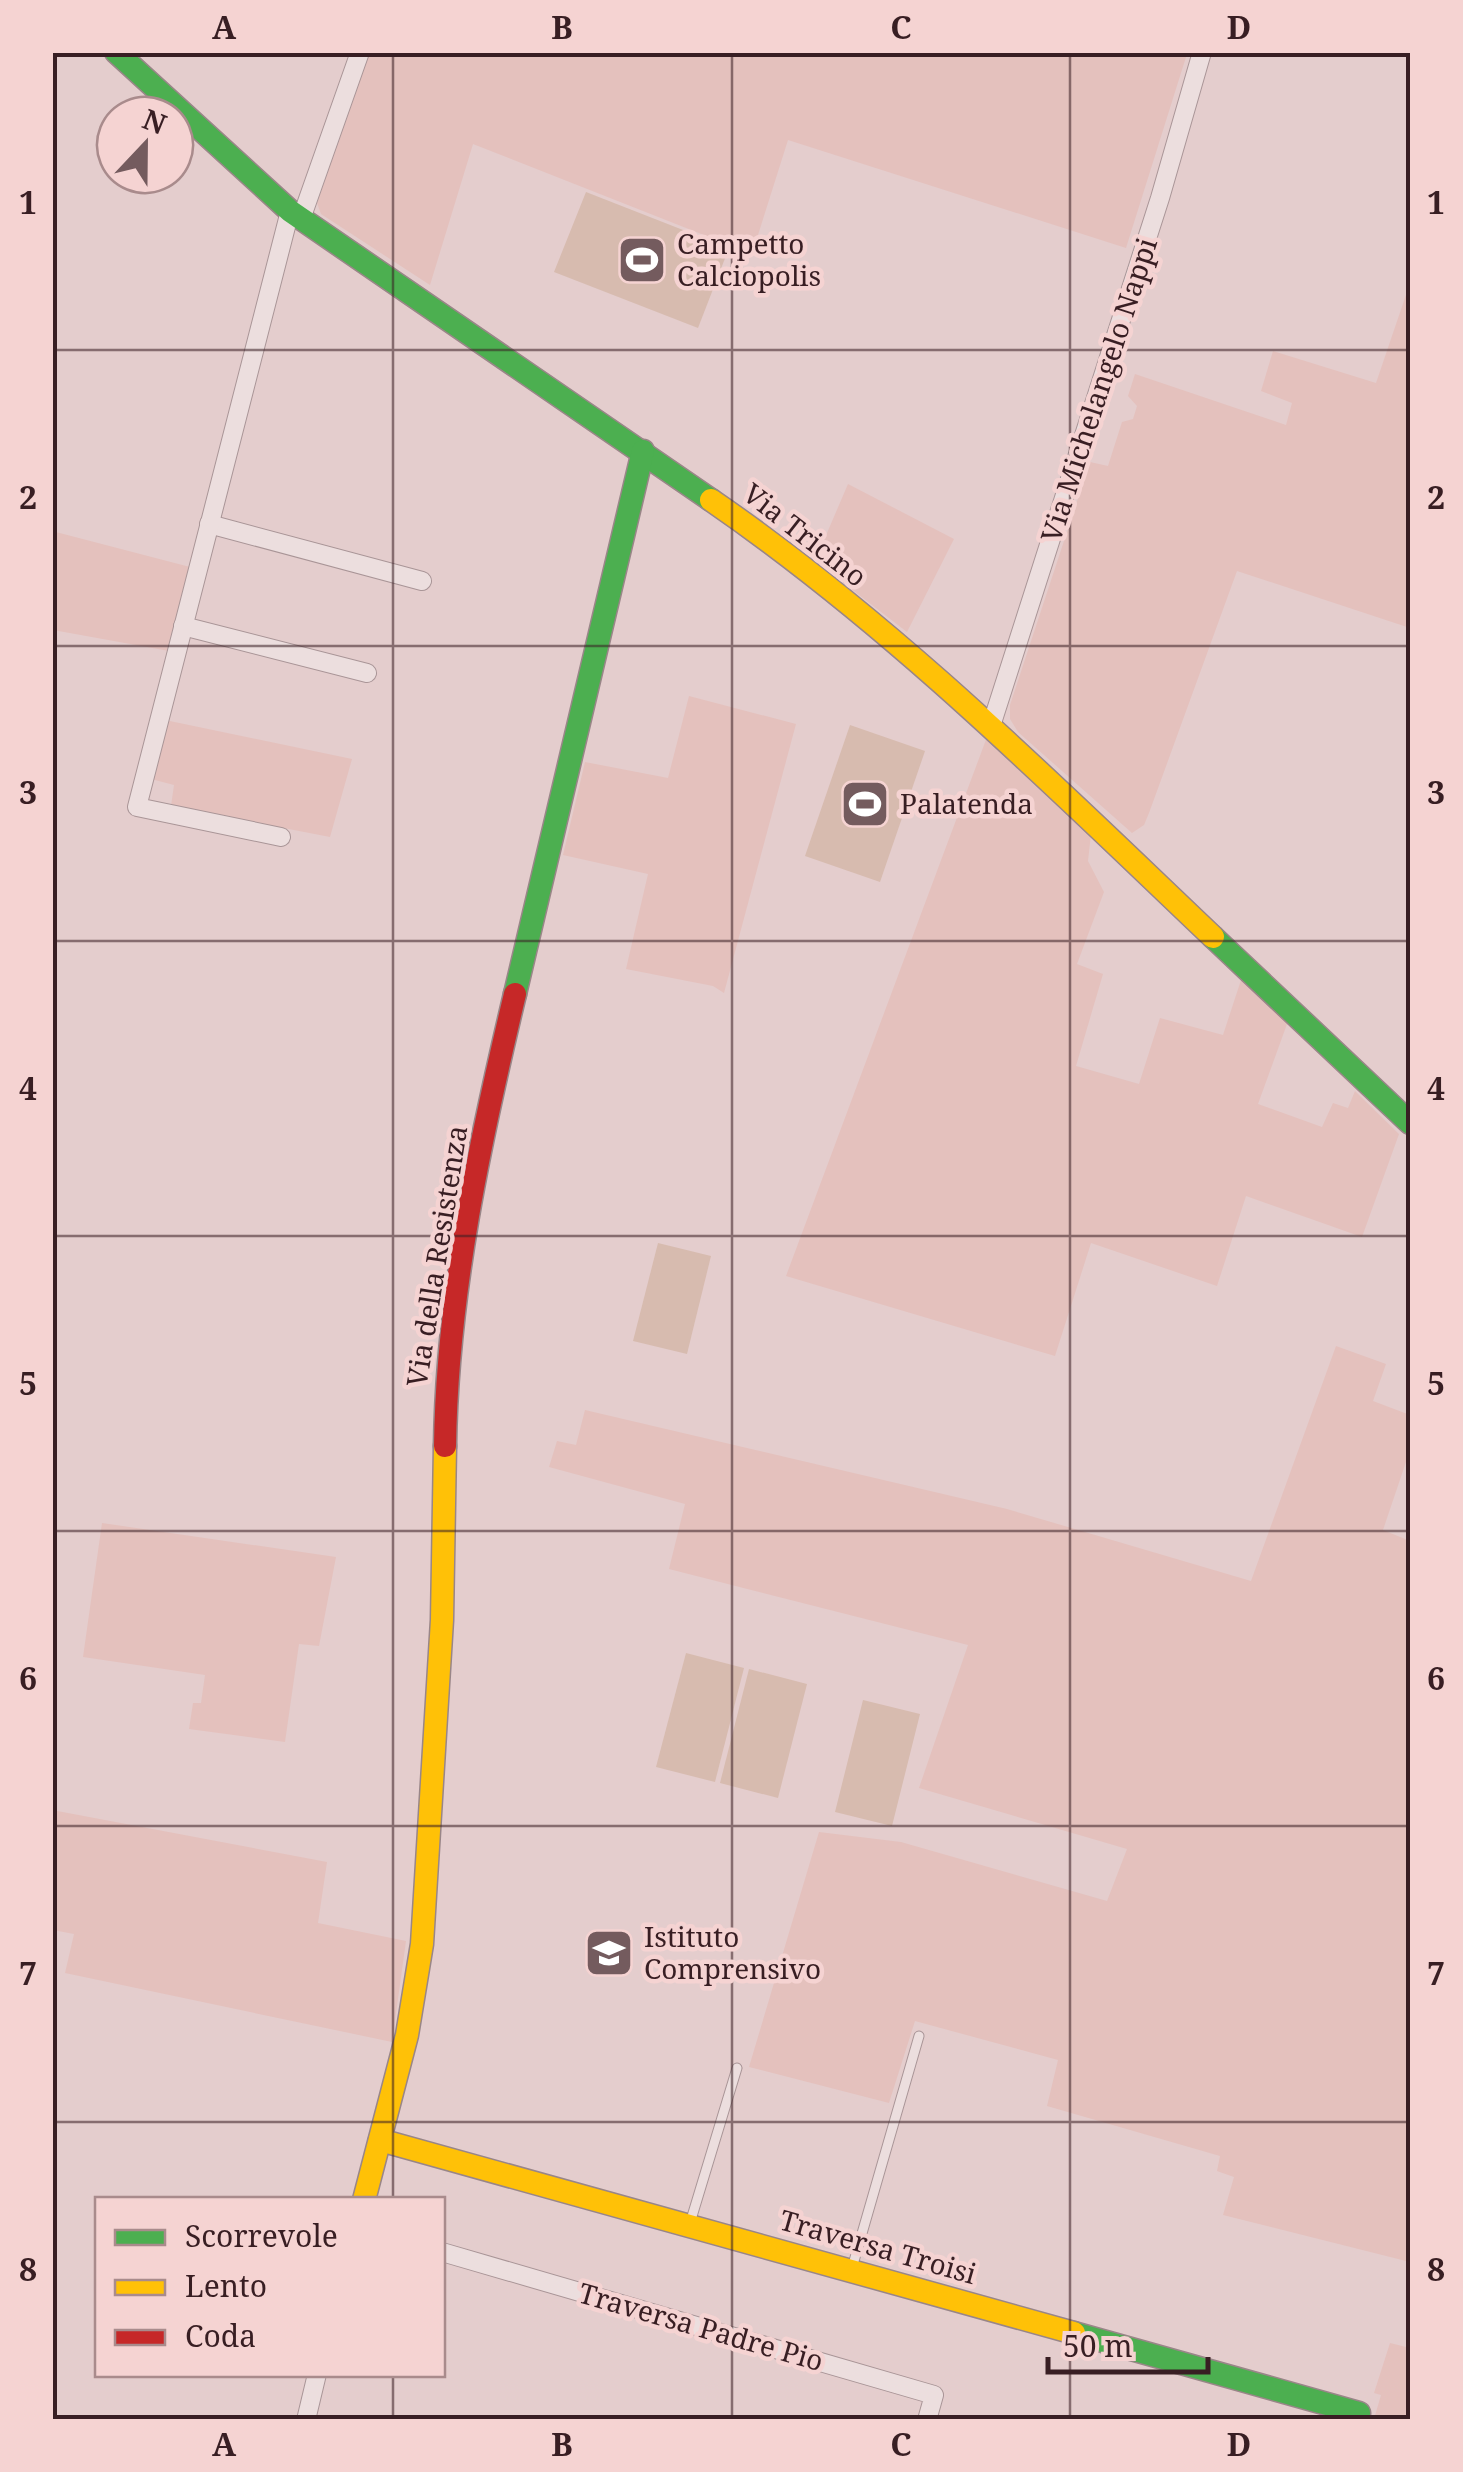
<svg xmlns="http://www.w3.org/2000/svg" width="1463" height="2472" viewBox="0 0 1463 2472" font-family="'Noto Serif',serif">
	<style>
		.farmland { fill: #e4c1bd }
		.green { fill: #d7bbaf }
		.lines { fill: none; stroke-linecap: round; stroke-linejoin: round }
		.lane-casing { stroke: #a99597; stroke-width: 11 }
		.street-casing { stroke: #a99597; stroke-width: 20 }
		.fast-casing { stroke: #998688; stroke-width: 25 }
		.slow-casing { stroke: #998688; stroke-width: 25 }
		.jam-casing { stroke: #998688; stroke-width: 25 }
		.lane { stroke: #ecdede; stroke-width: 9 }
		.street { stroke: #ecdede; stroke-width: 18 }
		.fast { stroke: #4caf50; stroke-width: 22 }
		.slow { stroke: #ffc107; stroke-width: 22 }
		.jam { stroke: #c62828; stroke-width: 22 }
		.grid { fill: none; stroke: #381e23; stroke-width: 2.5; stroke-opacity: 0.55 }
		.labels { text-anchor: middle; stroke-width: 9; stroke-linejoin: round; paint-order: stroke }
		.poi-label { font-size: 28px; fill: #381e23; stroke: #f5d3d2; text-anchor: start }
		.street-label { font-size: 28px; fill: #381e23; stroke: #f5d3d2 }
		.neatline { fill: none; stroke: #381e23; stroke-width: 4 }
		.grid-label { font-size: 32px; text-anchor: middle; font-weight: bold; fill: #381e23 }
	</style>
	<rect width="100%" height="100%" fill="#e4cdcd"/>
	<g class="farmland">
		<path d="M1173,52L1186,57L1126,248L788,140L752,254L473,144L430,285L321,214L317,203L368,53Z"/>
		<path d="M1410,283V628L1237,571L1149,813L1144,825L1132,833L1018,732L1010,719V705L1090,462L1108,466L1122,422L1133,419L1137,406L1128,396L1135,374L1286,425L1292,403L1261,391L1273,351L1376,383Z"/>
		<path d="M848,484L954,539L907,632L815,561Z"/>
		<path d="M52,531L190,567L169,651L53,630Z"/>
		<path d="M689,696L796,724L724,993L713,986L626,969L648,874L563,855L585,762L668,778Z"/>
		<path d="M165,720L352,759L330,837L171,806L174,785L151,779Z"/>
		<path d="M987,737L1091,834L1088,861L1104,892L1077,964L1103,974L1076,1066L1139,1084L1160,1018L1223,1035L1242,977L1287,1024L1258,1104L1322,1127L1333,1103L1348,1108L1355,1091L1399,1134L1362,1237L1246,1196L1217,1286L1091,1243L1055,1356L786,1276Z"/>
		<path d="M1336,1346L1386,1364L1373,1401L1410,1415V1450L1383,1530L1410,1541V2262L1223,2215L1234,2177L1217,2171L1220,2156L1047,2106L1058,2060L915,2021L889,2103L749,2067L819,1832L901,1842L1107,1901L1127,1849L919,1788L968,1645L669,1569L685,1504L549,1467L557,1441L576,1445L585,1410L1007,1509L1251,1581Z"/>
		<path d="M102,1523L336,1557L319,1646L299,1644L285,1742L189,1729L193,1703H201L205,1675L83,1657Z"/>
		<path d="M52,1810L327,1862L318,1923L406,1941L392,2042L65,1973L74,1934L53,1930Z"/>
		<path d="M1390,2343L1410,2348V2419H1374L1381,2395L1374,2393Z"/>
	</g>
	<g class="green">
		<path d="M586,192L729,248L698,328L554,272Z"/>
		<path d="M850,725L925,751L880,882L805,856Z"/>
		<path d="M658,1243L711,1256L687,1354L633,1341Z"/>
		<path d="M686,1653L744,1668L715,1782L656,1767Z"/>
		<path d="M749,1669L807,1684L778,1798L720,1783Z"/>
		<path d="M863,1700L920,1714L892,1826L835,1812Z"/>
	</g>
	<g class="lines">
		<g class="lane-casing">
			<g id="lane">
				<path d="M690,2223L737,2068"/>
				<path d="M852,2268L919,2036"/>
			</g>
		</g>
		<g class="street-casing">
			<g id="street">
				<path d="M301,219L360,52"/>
				<path d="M209,524L422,581"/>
				<path d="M183,626L367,673"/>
				<path d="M991,726L1160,198L1202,52"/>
				<path d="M281,837L137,807L290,211"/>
				<path d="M442,2252L934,2395L927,2420"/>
				<path d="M306,2420L317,2374"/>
			</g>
		</g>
		<g class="fast-casing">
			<g id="fast">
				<path d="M116,52L290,211L711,500"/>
				<path d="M1213,937L1410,1123"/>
				<path d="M515,994L643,451"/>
				<path d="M1074,2333L1359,2413"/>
			</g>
		</g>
		<g class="slow-casing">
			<g id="slow">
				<path d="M711,500C894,626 1053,785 1213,937"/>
				<path d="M380,2140L1074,2333"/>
				<path d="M364,2200L407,2035L422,1944L442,1620L445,1446"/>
			</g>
		</g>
		<g class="jam-casing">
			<path id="jam" d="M445,1446C447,1294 480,1141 515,994"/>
		</g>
		<use href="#lane" class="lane"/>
		<use href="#street" class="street"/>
		<use href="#fast" class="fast"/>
		<use href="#slow" class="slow"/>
		<use href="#jam" class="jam"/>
	</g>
	<path class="grid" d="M393,52V2200M732,52V2420M1070,52V2420M52,350H1410M52,646H1410M52,941H1410M52,1236H1410M52,1531H1410M52,1826H1410M52,2122H1410M393,2374V2420"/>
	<defs>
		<g id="stadium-square" transform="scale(2.5)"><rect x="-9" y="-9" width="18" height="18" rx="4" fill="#745b5e" stroke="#f5d3d2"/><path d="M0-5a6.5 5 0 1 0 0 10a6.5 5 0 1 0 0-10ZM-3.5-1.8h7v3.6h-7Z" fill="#fff"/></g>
		<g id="school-square" transform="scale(2.5)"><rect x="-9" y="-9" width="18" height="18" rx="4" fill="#745b5e" stroke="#f5d3d2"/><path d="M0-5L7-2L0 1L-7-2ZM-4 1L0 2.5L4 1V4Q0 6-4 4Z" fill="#fff"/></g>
	</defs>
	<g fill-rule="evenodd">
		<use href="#stadium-square" x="642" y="260"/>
		<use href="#stadium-square" x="865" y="804"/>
		<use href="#school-square" x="609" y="1953"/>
	</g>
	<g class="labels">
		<g class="poi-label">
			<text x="677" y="254">Campetto<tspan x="677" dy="32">Calciopolis</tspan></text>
			<text x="900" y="814">Palatenda</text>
			<text x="644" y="1947">Istituto<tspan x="644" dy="32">Comprensivo</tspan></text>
		</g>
		<g class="street-label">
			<text transform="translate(1099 390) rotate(-72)" y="10">Via Michelangelo Nappi</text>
			<text transform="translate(805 535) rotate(38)" y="10">Via Tricino</text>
			<text transform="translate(437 1256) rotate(-81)" y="10">Via della Resistenza</text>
			<text transform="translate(878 2247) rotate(16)" y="10">Traversa Troisi</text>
			<text transform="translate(701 2327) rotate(16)" y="10">Traversa Padre Pio</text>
		</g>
	</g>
	<rect width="1463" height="2472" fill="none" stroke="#f5d3d2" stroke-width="110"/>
	<rect x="95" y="2197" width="350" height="180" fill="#f5d3d2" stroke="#a98b8c" stroke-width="2.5"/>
	<rect x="115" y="2230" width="50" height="15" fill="#4caf50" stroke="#a98b8c" stroke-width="2.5"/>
	<text x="185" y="2247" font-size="30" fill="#381e23">Scorrevole</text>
	<rect x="115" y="2280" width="50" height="15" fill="#ffc107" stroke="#a98b8c" stroke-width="2.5"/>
	<text x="185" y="2297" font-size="30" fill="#381e23">Lento</text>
	<rect x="115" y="2330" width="50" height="15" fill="#c62828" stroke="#a98b8c" stroke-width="2.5"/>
	<text x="185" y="2347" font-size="30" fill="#381e23">Coda</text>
	<g transform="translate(145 145) rotate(22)"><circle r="48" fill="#f5d3d2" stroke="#a98b8c" stroke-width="2.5"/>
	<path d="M0-8L18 38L0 25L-18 38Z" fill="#745b5e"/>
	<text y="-15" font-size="28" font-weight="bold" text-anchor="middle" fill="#381e23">N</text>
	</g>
	<path d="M1048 2357v15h160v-15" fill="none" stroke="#381e23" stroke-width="5"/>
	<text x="1063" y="2357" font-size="30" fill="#381e23" stroke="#f5d3d2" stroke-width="8" paint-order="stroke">50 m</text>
	<rect x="55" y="55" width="1353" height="2362" class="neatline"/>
	<g class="grid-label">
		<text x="224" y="39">A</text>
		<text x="562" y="39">B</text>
		<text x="901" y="39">C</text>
		<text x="1239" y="39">D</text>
		<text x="28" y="214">1</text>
		<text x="1436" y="214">1</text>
		<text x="28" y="509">2</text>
		<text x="1436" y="509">2</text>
		<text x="28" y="804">3</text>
		<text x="1436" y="804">3</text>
		<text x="28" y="1100">4</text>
		<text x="1436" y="1100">4</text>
		<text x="28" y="1395">5</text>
		<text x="1436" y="1395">5</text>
		<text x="28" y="1690">6</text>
		<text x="1436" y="1690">6</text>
		<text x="28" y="1985">7</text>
		<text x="1436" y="1985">7</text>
		<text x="28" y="2281">8</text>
		<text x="1436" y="2281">8</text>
		<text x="224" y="2456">A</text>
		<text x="562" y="2456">B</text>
		<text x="901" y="2456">C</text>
		<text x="1239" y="2456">D</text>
	</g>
</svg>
